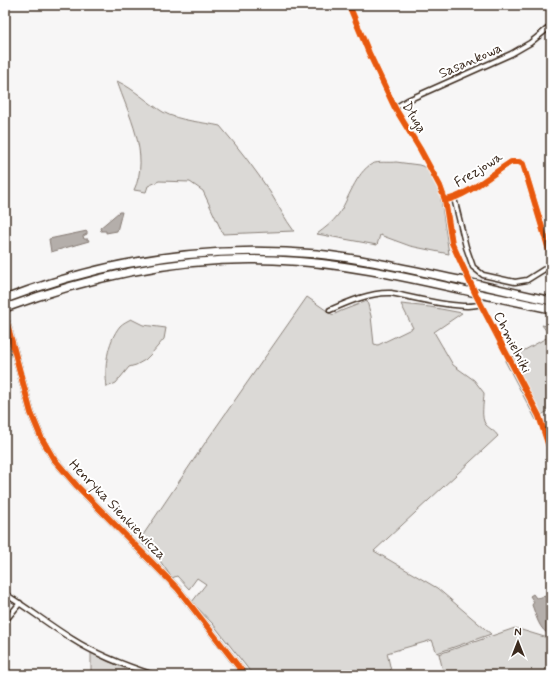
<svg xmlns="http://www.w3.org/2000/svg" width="556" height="680" viewBox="0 0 556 680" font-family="Mynerve,sans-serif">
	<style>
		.green { fill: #dbd9d6; stroke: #8b827a }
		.water { fill: #b4aeaa; stroke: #847972 }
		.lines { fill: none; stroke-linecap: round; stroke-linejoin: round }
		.street-casing { stroke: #3b2a1e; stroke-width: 7 }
		.secondary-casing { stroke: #3b2a1e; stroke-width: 8 }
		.highway-casing { stroke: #3b2a1e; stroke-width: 10 }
		.street { stroke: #fff; stroke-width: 4 }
		.secondary { stroke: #fff; stroke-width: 5.5 }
		.highway { stroke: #fff; stroke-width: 7 }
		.highway-bridge-casing { stroke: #3b2a1e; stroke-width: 10; stroke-linecap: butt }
		.highway-bridge { stroke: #fff; stroke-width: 7 }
		.cycleway-casing { stroke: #fff; stroke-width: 8 }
		.cycleway { stroke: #e8590c; stroke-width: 6 }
		.labels { text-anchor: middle; stroke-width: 4; stroke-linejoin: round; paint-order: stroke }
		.street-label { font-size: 14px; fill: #3b2a1e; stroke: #fff }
	</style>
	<rect width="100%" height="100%" fill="#f7f6f6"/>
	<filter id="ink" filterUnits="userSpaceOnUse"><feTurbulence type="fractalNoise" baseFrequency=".025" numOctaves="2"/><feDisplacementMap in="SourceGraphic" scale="8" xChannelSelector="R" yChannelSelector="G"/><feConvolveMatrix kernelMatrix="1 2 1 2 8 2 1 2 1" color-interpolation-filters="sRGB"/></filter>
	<g filter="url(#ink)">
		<g class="green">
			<path d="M117,81C134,89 147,102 163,112C179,121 203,122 220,126C238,147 255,169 270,192C278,205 285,219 294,231L223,234L203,191L190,182L159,181L148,186L146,192L134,190C151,155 128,114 117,81Z"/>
			<path d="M396,162L419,165L428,168L440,193L449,254L410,246L380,235L377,245L317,234C325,228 332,223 338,215C348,201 356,172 372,164C378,161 389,163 396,162Z"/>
			<path d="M307,297L333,315L341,311L367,301L371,316L374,344L378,345L413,328L401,304L430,307L462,313L434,332L453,365L474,380L484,393C484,402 480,418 486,425C490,429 495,431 498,436L374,551L437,588L491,634L437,653L432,640L387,653L392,675H253L213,624L192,602L206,584L197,578L189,589L177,576L172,578L158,558L139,541L205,443Z"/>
			<path d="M131,319L143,325L166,328L164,339L152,353L145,360L136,365L129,367L116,383L107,387C104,368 107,342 120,326C123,323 127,321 131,319Z"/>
			<path d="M542,325L551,327V409L543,414L536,420L505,361L550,336Z"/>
			<path d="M515,628L551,639V670L550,675H444L439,654Z"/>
			<path d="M91,653L109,662L146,675H91Z"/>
		</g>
		<g class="water">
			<path d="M119,212H122L117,231L106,233V231H101L100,228Z"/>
			<path d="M87,231V234L83,236L84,239H88L89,241L51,252L49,239Z"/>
			<path d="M533,594L536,598L551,595V635C539,631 536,615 532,605L534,602L530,596Z"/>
		</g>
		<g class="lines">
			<g class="street-casing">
				<g id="street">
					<path d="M349,5L369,53L395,108L420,149L440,186L445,200L452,243L457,254L476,295L539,416L551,453"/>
					<path d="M395,108L408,100L511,54L530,43L551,26"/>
					<path d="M454,198L466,247L473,267L483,275L515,282L527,280L551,265"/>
					<path d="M445,200C465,198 493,173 511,162H519L523,164L551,257"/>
					<path d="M330,310C348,302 371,292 391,293C411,297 463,311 481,304"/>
					<path d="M5,594C28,608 49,625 72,639C97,655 126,666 154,675"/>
					<path d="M5,621L20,603"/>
				</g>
			</g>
			<g class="secondary-casing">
				<path id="secondary" d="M5,316L31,413L41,437L53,458L77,486L178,589L245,675"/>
			</g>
			<g class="highway-casing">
				<g id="highway">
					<path d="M480,285L551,301"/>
					<path d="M480,294L551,309"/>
					<path d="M5,299C106,260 209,244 317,254C367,259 415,271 464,281"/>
					<path d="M5,308C91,276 182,256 274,260C338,262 401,276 463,290"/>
				</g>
			</g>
			<use href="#street" class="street"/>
			<use href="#secondary" class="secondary"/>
			<use href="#highway" class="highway"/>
			<g class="highway-bridge-casing">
				<g id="highway-bridge">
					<path d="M464,281L480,285"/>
					<path d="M463,290L480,294"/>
				</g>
			</g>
			<use href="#highway-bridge" class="highway-bridge"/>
			<g class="cycleway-casing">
				<g id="cycleway">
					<path d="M349,5L369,53L395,108L420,149L440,186L445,200L452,243L457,254L476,295L539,416L551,453"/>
					<path d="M445,200C465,198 493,173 511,162H519L523,164L551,257"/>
					<path d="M5,316L31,413L41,437L53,458L77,486L178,589L245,675"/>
				</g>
			</g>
			<use href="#cycleway" class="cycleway"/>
		</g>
	</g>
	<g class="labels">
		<g class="street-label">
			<text transform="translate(470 60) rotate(-24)" y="5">Sasankowa</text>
			<text transform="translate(415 117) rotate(59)" y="5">Długa</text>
			<text transform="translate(478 169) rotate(-32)" y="5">Frezjowa</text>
			<text transform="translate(513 342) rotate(63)" y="5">Chmielniki</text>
			<text transform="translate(118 509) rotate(46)" y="5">Henryka Sienkiewicza</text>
		</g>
	</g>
	<rect width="556" height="680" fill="none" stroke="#fff" stroke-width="20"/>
	<rect x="10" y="10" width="536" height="660" fill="none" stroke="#3b2a1e" stroke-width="1.5" filter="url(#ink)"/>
	<g transform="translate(518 642)" stroke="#ffffff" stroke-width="3" paint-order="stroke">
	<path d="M0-3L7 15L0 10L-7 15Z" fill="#3b2a1e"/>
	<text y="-6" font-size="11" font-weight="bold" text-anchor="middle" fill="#3b2a1e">N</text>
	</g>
</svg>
